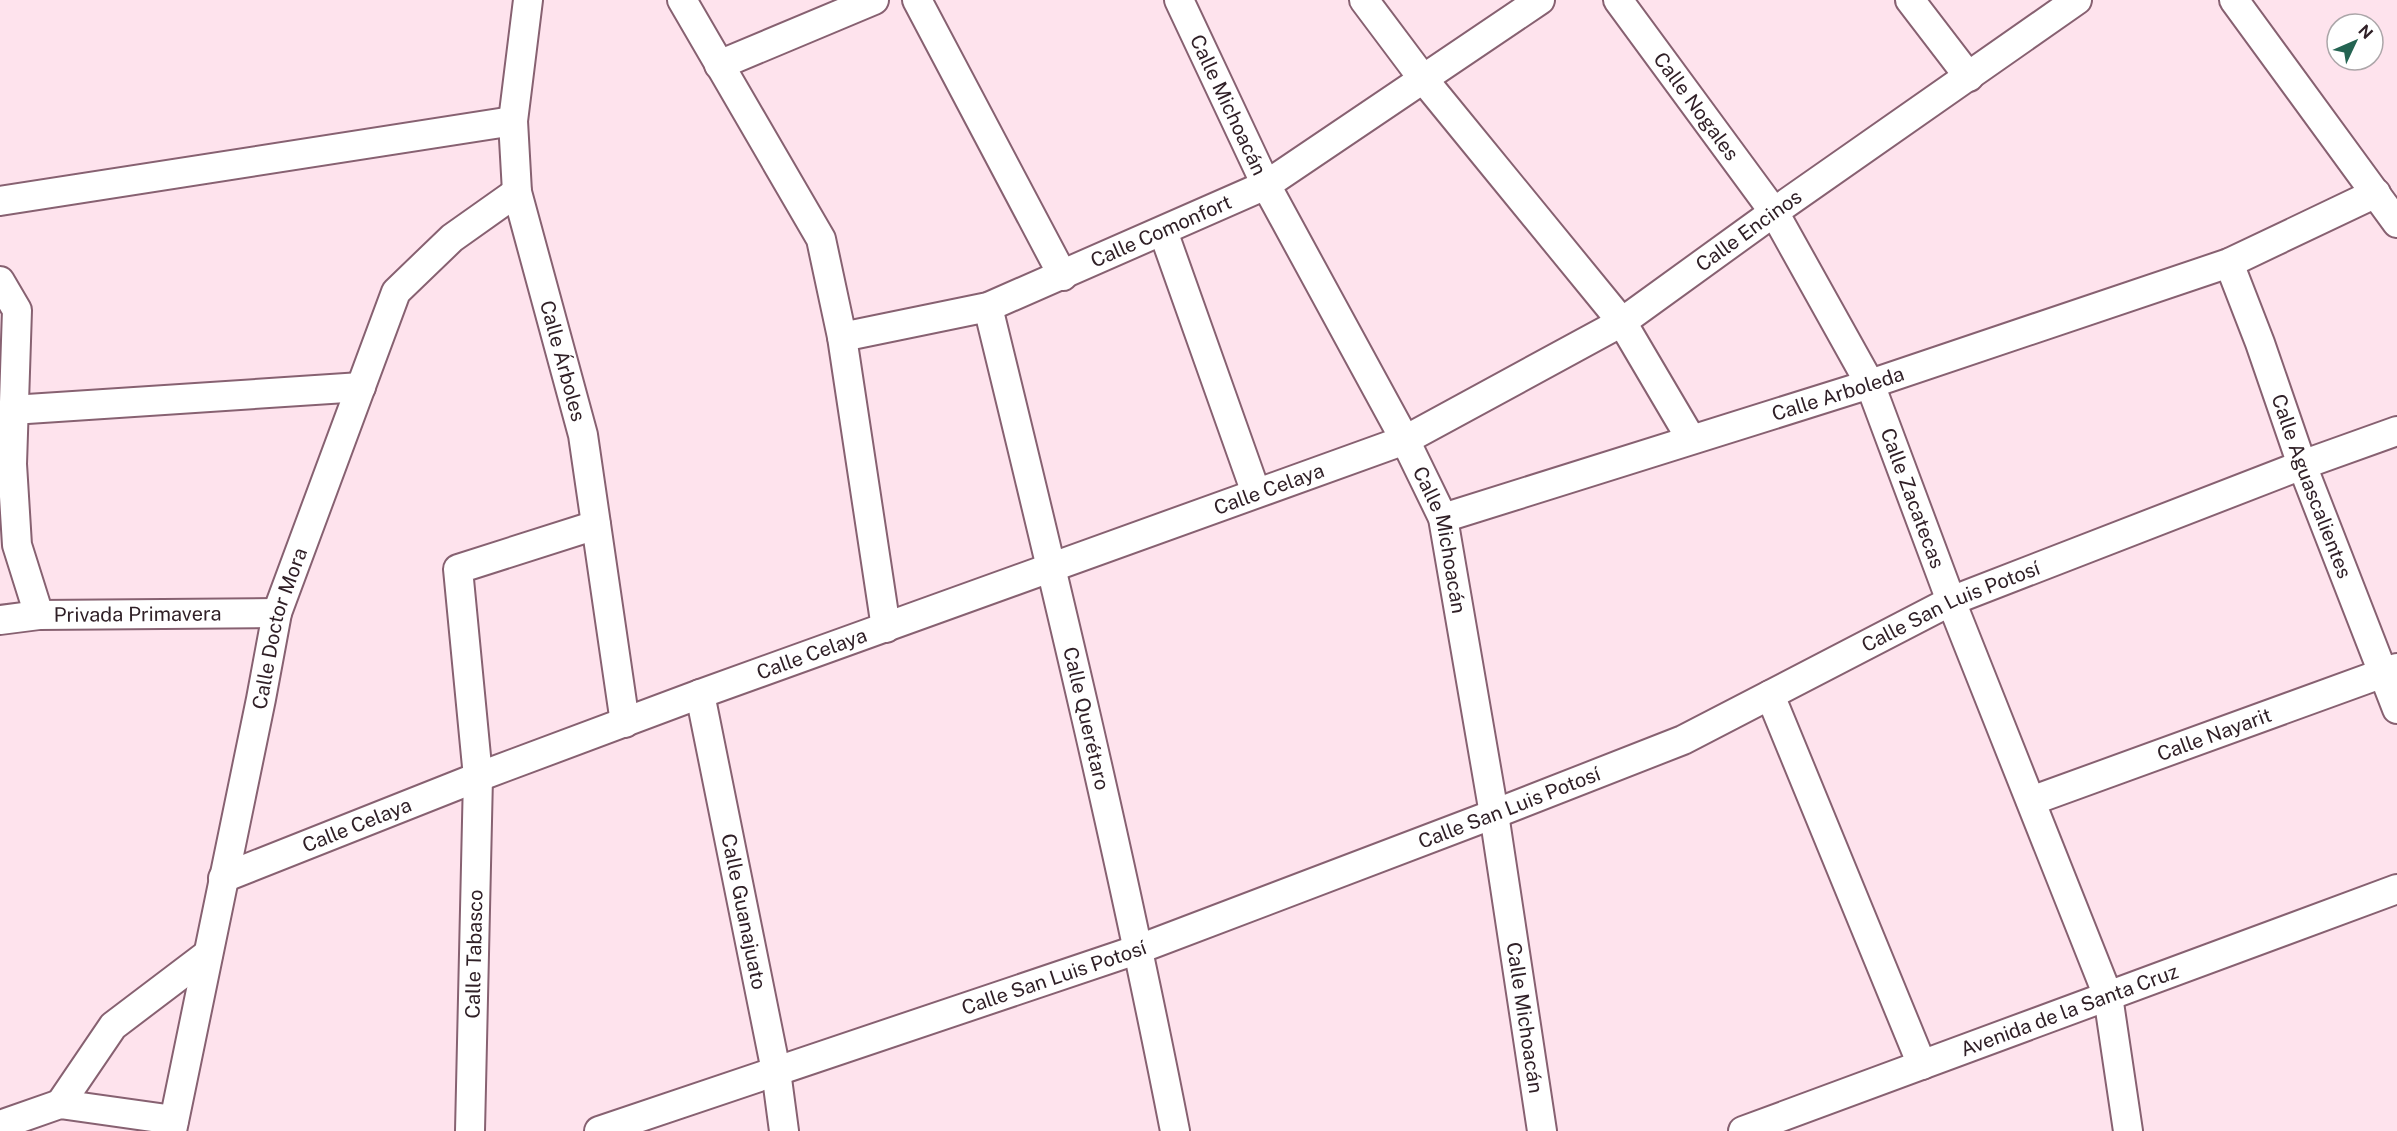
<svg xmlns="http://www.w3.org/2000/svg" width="2397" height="1131" viewBox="0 0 2397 1131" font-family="'Public Sans',sans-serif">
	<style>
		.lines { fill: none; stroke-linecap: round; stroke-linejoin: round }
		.minor-casing { stroke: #876171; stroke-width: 32 }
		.minor { stroke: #fff; stroke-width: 28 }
		.labels { text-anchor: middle; stroke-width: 4.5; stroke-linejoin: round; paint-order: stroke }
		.street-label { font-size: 20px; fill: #302027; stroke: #fff }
	</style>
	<rect width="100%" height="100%" fill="#fee3ed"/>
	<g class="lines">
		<g class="minor-casing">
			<g id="minor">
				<path id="s1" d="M528,0L513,121L517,192L583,435L625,723"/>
				<path d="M682,0L821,239L842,337L886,628"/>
				<path d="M917,0L1063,276"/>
				<path id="s2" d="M1179,0L1266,185L1405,440L1443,518L1494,814L1542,1131"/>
				<path d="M1364,0L1424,80L1622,322L1691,439"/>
				<path id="s3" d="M1618,0L1774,212L1870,384L1951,601L2108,996L2128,1131"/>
				<path d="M1910,0L1969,77"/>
				<path d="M2234,0L2397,223"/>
				<path d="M719,65L874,0"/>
				<path d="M0,201L513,121"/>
				<path d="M1163,231L1256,493"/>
				<path id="s4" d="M2229,263L2260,343L2302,465L2397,709"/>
				<path d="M0,281L17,310L12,464L17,545L39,615"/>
				<path id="s5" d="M988,307C1055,581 1121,855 1175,1131"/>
				<path id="s6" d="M842,337L988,307L1266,185L1540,0"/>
				<path d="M12,410L361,387"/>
				<path id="s7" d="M1443,518L1870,384L2229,263L2376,193"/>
				<path id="s8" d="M0,620L39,615L277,613"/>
				<path id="s9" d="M700,694L776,1071L784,1131"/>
				<path d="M1770,695L1922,1065"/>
				<path id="s10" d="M2031,801L2397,668"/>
				<path id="s11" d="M223,878L478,777L700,694L1405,440L1622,322L1774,212L2077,0"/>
				<path d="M60,1104L113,1026L208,954"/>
				<path d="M0,1125L60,1104L174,1120"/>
				<path id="s12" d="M172,1131L261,699L277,613L396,292L452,238L517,192"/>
				<path id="s13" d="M470,1131L478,777L458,569L596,525"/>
				<path id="s14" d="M599,1131L1139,949L1494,814L1683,740L1951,601L2302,465L2397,431"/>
				<path id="s15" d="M1743,1131L2397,889"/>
			</g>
		</g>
		<use href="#minor" class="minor"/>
	</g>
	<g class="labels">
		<g class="street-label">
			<text dy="7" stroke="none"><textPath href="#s2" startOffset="116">Calle Michoacán</textPath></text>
			<text dy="7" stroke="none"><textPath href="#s3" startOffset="132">Calle Nogales</textPath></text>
			<text dy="7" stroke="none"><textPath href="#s11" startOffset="1664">Calle Encinos</textPath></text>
			<text dy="7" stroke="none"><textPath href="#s6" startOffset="338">Calle Comonfort</textPath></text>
			<text dy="7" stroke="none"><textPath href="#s1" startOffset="368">Calle Árboles</textPath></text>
			<text dy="7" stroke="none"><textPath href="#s7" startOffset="414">Calle Arboleda</textPath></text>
			<text dy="7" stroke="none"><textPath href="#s4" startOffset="238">Calle Aguascalientes</textPath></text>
			<text dy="7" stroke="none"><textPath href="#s11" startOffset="1116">Calle Celaya</textPath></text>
			<text dy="7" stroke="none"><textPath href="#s3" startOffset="582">Calle Zacatecas</textPath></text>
			<text dy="7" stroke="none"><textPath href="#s2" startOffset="602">Calle Michoacán</textPath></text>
			<text dy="7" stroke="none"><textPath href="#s14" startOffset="1452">Calle San Luis Potosí</textPath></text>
			<text dy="7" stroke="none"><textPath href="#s8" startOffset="138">Privada Primavera</textPath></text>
			<text dy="7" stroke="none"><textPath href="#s12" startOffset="514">Calle Doctor Mora</textPath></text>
			<text dy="7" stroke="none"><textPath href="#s11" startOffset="630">Calle Celaya</textPath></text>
			<text dy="7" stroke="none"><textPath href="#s5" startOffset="423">Calle Querétaro</textPath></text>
			<text dy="7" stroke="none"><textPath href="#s10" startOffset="195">Calle Nayarit</textPath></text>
			<text dy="7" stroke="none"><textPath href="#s14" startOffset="966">Calle San Luis Potosí</textPath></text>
			<text dy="7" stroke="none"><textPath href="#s11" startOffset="144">Calle Celaya</textPath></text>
			<text dy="7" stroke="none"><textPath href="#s9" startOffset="222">Calle Guanajuato</textPath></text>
			<text dy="7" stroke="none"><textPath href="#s13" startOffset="177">Calle Tabasco</textPath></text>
			<text dy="7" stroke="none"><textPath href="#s14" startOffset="480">Calle San Luis Potosí</textPath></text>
			<text dy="7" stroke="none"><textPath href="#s15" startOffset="348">Avenida de la Santa Cruz</textPath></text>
			<text dy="7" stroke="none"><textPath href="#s2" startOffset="1088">Calle Michoacán</textPath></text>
		</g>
	</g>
	<g transform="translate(2355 42) rotate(46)"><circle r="28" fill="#ffffff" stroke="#aca6a9" stroke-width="1.5"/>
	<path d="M0-4.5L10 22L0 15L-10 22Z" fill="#246452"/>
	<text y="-9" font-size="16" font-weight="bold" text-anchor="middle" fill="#302027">N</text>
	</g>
</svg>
